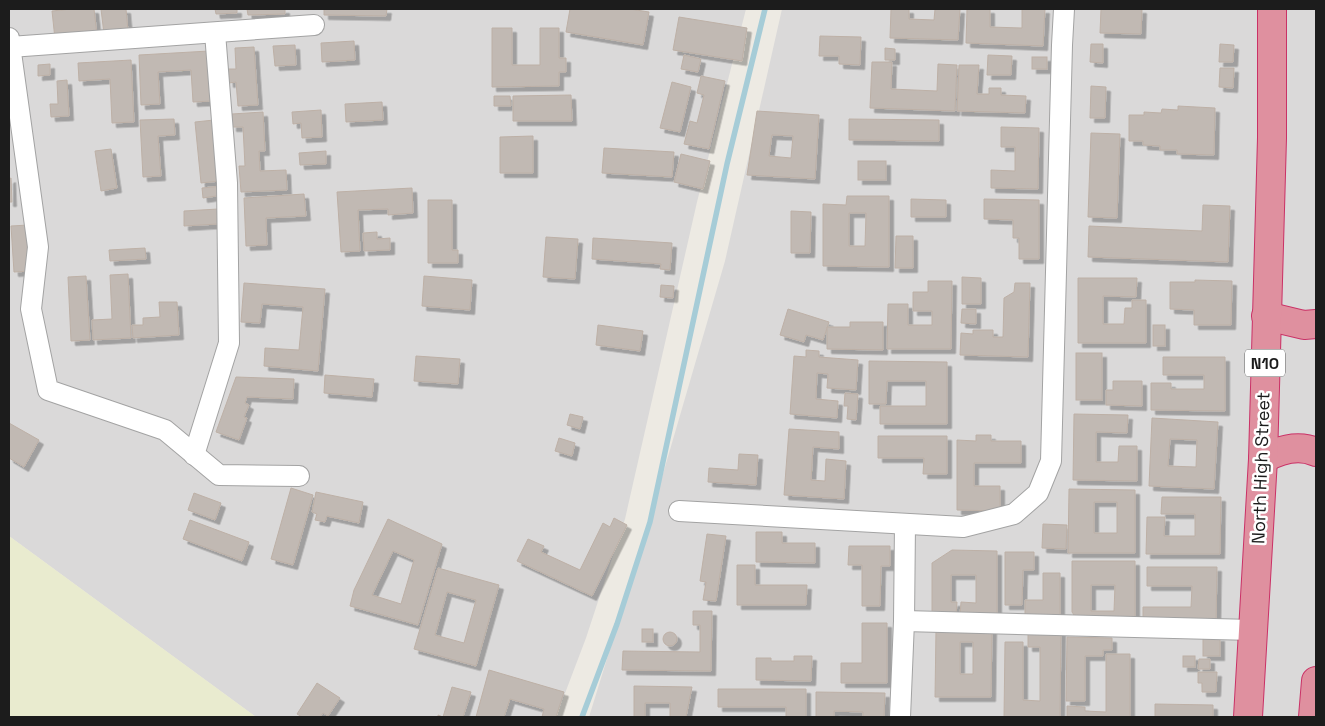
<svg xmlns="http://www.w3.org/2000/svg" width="1325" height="726" viewBox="0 0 1325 726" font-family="'Space Grotesk',sans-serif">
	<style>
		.residential { fill: #dad9d9 }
		.farmland { fill: #e9ebcf }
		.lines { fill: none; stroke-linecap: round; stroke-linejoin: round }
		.stream { stroke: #a6ccd7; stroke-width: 5.5 }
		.building { fill: #c1b9b3; stroke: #bdb0a6; fill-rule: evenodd; filter: url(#shadow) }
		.street-casing { stroke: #a3a3a3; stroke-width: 22 }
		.highway-casing { stroke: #ca3166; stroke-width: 30 }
		.street { stroke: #fff; stroke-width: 20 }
		.highway { stroke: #df909f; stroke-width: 28 }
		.labels { text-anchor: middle; stroke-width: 5; stroke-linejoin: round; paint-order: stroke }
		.shield { fill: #fff; stroke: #606060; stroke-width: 1 }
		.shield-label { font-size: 16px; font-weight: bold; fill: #1c1c1c }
		.street-label { font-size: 18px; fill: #1c1c1c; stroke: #fff }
	</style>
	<defs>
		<filter id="shadow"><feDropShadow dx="4.5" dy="4.5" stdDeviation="0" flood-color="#0004"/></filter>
	</defs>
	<rect width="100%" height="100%" fill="#edeae3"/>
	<g class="residential">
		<path d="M9,9H746L697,202L625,519L586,638L556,717H256L9,536Z"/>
		<path d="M782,9H1316V717H589L644,539L725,261Z"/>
	</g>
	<path class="farmland" d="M9,536L252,714L256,717H9Z"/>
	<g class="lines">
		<path class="stream" d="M582,717L617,624L650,522L727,164L765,9"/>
	</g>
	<g class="building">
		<path d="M71,9H94L97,35L55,39L52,11Z"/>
		<path d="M101,9H126L128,31L104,34Z"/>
		<path d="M215,9H237V13L216,14Z"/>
		<path d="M247,9H285V14L248,15Z"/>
		<path d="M324,9H387L386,16L324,15Z"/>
		<path d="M570,9H630L649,12L643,45L566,32Z"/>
		<path d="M891,9H909V19L934,20L935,9H960L958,40L890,38Z"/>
		<path d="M967,9H990V27L1022,28V9H1045L1043,46L966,43Z"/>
		<path d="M1101,9H1142L1141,34L1100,33Z"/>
		<path d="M679,17L747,28L742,61L673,50Z"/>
		<path d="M492,28H512V65H540V28H559V58H566V72H559V86L492,87Z"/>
		<path d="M820,36L861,37L860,65L839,64V56H819Z"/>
		<path d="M354,41L355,60L322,62L321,43Z"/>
		<path d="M1091,44H1103V63L1090,62Z"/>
		<path d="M1220,44L1234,45L1233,62H1219Z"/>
		<path d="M295,45L296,65L275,66L273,46Z"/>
		<path d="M254,47L258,105L238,106L236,82L229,83L228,69H236L235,48Z"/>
		<path d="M885,48L895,49V60H885Z"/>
		<path d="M209,51L211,101L193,102L191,70L158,72L160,104L141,105L139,55Z"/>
		<path d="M684,55L701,59L698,72L681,69Z"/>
		<path d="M988,55L1012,56L1011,75H987Z"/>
		<rect x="1032" y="57" width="15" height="12"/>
		<path d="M131,60L134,122L112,123L110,79L79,81L78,63Z"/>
		<path d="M872,62H892L891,89L937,91L938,64L957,65L955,111L870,108Z"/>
		<path d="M50,64V75L38,76V65Z"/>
		<path d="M959,65H979L977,94H989V88H1001V95L1026,96L1025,113L957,111Z"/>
		<path d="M1220,68H1234L1233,88L1219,87Z"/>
		<path d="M701,76L725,81L709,149L684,144L690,121L697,123L704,95L697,93Z"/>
		<path d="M67,80L69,116L51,117L50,104H58L57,81Z"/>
		<path d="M672,82L691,87L680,132L660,128Z"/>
		<path d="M1091,86L1106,87L1105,118H1090Z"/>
		<path d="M571,95L572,121H513V96Z"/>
		<path d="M494,96H510L511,106H494Z"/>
		<path d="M382,102L383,120L346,122L345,104Z"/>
		<path d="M1178,106L1215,108L1214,155L1177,154V150H1160V146L1143,145V141H1129V115H1144V112L1161,113L1162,109L1178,110Z"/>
		<path d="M321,110L322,137L302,138L301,123L293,124L292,112Z"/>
		<path d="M757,111L819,115L815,179L747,175ZM772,135L793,136L791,158L769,156Z"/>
		<path d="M263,112L265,151H259L260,171L286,170L287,190L241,192L239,166H245L243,127H232V114Z"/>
		<path d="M174,119L175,135L158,136L161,176L143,177L140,120Z"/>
		<path d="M849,119L939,120V141L849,140Z"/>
		<path d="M214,120L220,181L201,183L195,122Z"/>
		<path d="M1001,127L1039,128L1038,189L991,188V170L1015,171V147H1001Z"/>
		<path d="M1091,133L1120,134L1117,218L1088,217Z"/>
		<path d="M533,136V173H500V137Z"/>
		<path d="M604,148L674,152L672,177L602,173Z"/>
		<path d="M111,149L117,188L101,191L95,151Z"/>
		<path d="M326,151V164L300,165L299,153Z"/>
		<path d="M681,154L710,161L703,189L674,182Z"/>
		<rect x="858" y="161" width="28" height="19"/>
		<path d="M11,178L12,202H9V179Z"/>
		<path d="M222,186L223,195L203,198L202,188Z"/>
		<path d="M412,188L413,213L388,215V209L358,210L360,251L341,252L337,192Z"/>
		<path d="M304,194L306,216L266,218L267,245L246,246L244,198Z"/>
		<path d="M847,196H889V267L823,266V204L846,205ZM849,213H866L865,246H849Z"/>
		<path d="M911,199L946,200V217H911Z"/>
		<path d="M984,199L1039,200V259H1019V238H1013V220L984,219Z"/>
		<path d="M428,200H452V250H458V263H428Z"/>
		<path d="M1203,205L1230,206L1228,262L1088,257L1089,226L1202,231Z"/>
		<path d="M218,209V224L184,226V211Z"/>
		<path d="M791,211L811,212L810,253H791Z"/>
		<path d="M28,225L31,271L14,272L11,226Z"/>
		<path d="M377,232V239L390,238V250L364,251L363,233Z"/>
		<path d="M896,236H913V268H895Z"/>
		<path d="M546,237L578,239L575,279L543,277Z"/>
		<path d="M593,238L672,243L670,270L660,269L661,264L592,259Z"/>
		<path d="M145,248L146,259L110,261L109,250Z"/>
		<path d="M128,274L131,338L93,340L92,320L112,319L110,275Z"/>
		<path d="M86,276L90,340L71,341L68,277Z"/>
		<path d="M424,276L472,280L470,310L422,306Z"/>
		<path d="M962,277L981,278V304H962Z"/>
		<path d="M1078,278H1137L1136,297L1103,296V324H1124L1125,308H1132V300H1146V343H1078Z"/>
		<path d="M1195,280L1232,281L1231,325H1194V310L1170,309V282H1195Z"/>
		<path d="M928,281H952L951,349H887L888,304H908V325H932V311H913V292H928Z"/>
		<path d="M244,283L325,289L318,371L264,366L265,348L299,350L303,307L262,304L260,323L241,322Z"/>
		<path d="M1015,283H1030L1028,357L960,355L961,333L973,334V330H993V337H1003L1004,298L1014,292Z"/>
		<path d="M661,285L674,286L673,298L660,297Z"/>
		<path d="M159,302H177L179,335L133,338L132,325H143V318L160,317Z"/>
		<path d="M788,309L829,322L823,340L806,335L804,342L780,335Z"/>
		<path d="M962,309H976V324L961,323Z"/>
		<path d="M850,322H883V350L827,349V327H850Z"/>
		<path d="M598,325L643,331L640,351L596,345Z"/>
		<rect x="1153" y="325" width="12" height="21"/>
		<path d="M806,350L819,351V357L858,360L856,390L827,388L828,374L817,373L816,399L838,401L837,418L790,414L794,356L806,357Z"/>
		<rect x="1076" y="353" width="26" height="47"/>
		<path d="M416,356L460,359L458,384L414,381Z"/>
		<path d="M1163,357H1225V411L1151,410V383H1171V389H1204V375H1163Z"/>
		<path d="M869,361L947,362V424H880V406H926V381H887L886,404H869Z"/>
		<path d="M325,375L374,379L372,397L324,393Z"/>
		<path d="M236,377L294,379L293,399L247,397L245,403L249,405L244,417L247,418L239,440L216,432Z"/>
		<path d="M1113,381H1142V406L1106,405V390H1113Z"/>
		<path d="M845,393L858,394L856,420L847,419L848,406H844Z"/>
		<path d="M570,414L583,417L580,429L567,425Z"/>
		<path d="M1074,414L1128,415L1127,433L1096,432V462H1118L1119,446H1137V481L1073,480Z"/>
		<path d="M1152,418L1218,422L1214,489L1149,486ZM1170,439L1197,440L1196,467L1168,466Z"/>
		<path d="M9,423L39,440L24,467L9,458Z"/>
		<path d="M789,429L839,432V449L813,447L811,480L825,481L826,459L846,461L844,499L784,495Z"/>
		<path d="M976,435H991V441H1021V463H974V486H1000V511L957,510V440L976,441Z"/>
		<path d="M878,436H947V474H923L924,458H878Z"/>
		<path d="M559,438L575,443L572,456L555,451Z"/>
		<path d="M739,454L758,455L756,485L708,482L709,468L738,470Z"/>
		<path d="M291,488L313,495L293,565L271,559Z"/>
		<path d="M1069,489L1135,490V553H1068ZM1094,502H1117V533H1094Z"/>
		<path d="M316,492L363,502L359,523L327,516L325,522L315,520L317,514L312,512Z"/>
		<path d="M194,493L221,503L215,520L188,510Z"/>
		<path d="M1162,497H1221L1220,554H1146L1147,517H1165L1164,536H1195V514H1161Z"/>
		<path d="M614,518L627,525L592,596L517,561L528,539L544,546L541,552L580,570L603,523L610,527Z"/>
		<path d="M388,519L442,544L418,625L350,606L354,590ZM393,551L414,560L401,604L372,595Z"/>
		<path d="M190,520L249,542L242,561L183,539Z"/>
		<path d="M1043,524L1067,525L1066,549L1042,548Z"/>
		<path d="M756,532H782V543H815V563L756,562Z"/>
		<path d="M707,534L726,536L716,601L703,600L706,582L700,581Z"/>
		<path d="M849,546H890V566H881L880,606H862V565H848Z"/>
		<path d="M952,550L997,551V616H960L961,602L976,603V575H951V602H957L956,616H932V563Z"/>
		<path d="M1005,552H1034V570H1023L1022,605H1005Z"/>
		<path d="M1072,561H1135V625L1080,624L1072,612ZM1091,585H1115L1114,611H1091Z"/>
		<path d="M737,565H755V585H807L806,605H737Z"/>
		<path d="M1147,567H1217L1216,624L1143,623V607H1191L1192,586H1147Z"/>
		<path d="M438,568L499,585L476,666L414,649ZM447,592L476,600L464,643L435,635Z"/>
		<path d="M1043,573H1060V619H1025V600H1043Z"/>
		<path d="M693,611H712L711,671L622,670L623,651L700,652V625H693Z"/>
		<path d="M862,623H887V683H841V663H862Z"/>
		<rect x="642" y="629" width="11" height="13"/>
		<path d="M936,629H992L991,697H935ZM960,642H973V674H960Z"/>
		<path d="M1028,629H1061L1060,717H1004L1005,642H1023V700L1040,701V647H1028Z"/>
		<circle cx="670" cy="639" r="7"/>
		<path d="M1067,637L1112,638V650H1103V656H1085V701H1066Z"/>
		<rect x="1203" y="637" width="17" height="19"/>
		<path d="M1106,654H1130V717H1067V706L1085,707V711L1106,712Z"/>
		<path d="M794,656H812L811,681L756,680V658H771V661H794Z"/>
		<rect x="1183" y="656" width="12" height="11"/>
		<path d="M1199,659H1210V669H1198Z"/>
		<path d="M489,670L564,692L556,717H542L544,709L510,699L504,717H476Z"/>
		<path d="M1198,672H1217L1216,692H1202V683H1198Z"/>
		<path d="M317,683L340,698L328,716L323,713L320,717H302L297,714Z"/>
		<path d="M634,686L692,687L686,717H670V703H645V717H634Z"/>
		<path d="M452,687L471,692L463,717H438V715L443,717Z"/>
		<path d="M718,689H806V717H786V707H718Z"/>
		<path d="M816,692L885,693L884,717H863V712L834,711V717H816Z"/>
		<path d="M1155,704L1213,705V717H1155Z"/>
	</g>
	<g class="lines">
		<g class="street-casing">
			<g id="street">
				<path d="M9,38L38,247L31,309L48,390L165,430L219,475L299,476"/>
				<path d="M10,47L314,25"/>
				<path d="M194,455L229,343L227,183L215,33"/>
				<path d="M679,511L963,527L1014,514L1038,493L1051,461L1062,45L1064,9"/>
				<path d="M904,621L1253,630"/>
				<path d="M900,717L904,621L905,524"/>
			</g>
		</g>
		<g class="highway-casing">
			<g id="highway">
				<path d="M1266,316L1304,325L1316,324"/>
				<path d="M1263,459C1279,450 1298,444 1316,452"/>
				<path d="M1248,717L1263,459L1272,138V9"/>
				<path d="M1313,717L1316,681"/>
			</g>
		</g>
		<use href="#street" class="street"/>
		<use href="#highway" class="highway"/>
	</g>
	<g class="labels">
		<rect class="shield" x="1245" y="349.5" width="40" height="27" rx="4"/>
		<g class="shield-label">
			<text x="1265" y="369">N10</text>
		</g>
		<g class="street-label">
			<text transform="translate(1261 468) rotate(-88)" y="6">North High Street</text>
		</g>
	</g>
	<rect width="1325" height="726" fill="none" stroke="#1c1c1c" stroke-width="20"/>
</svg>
